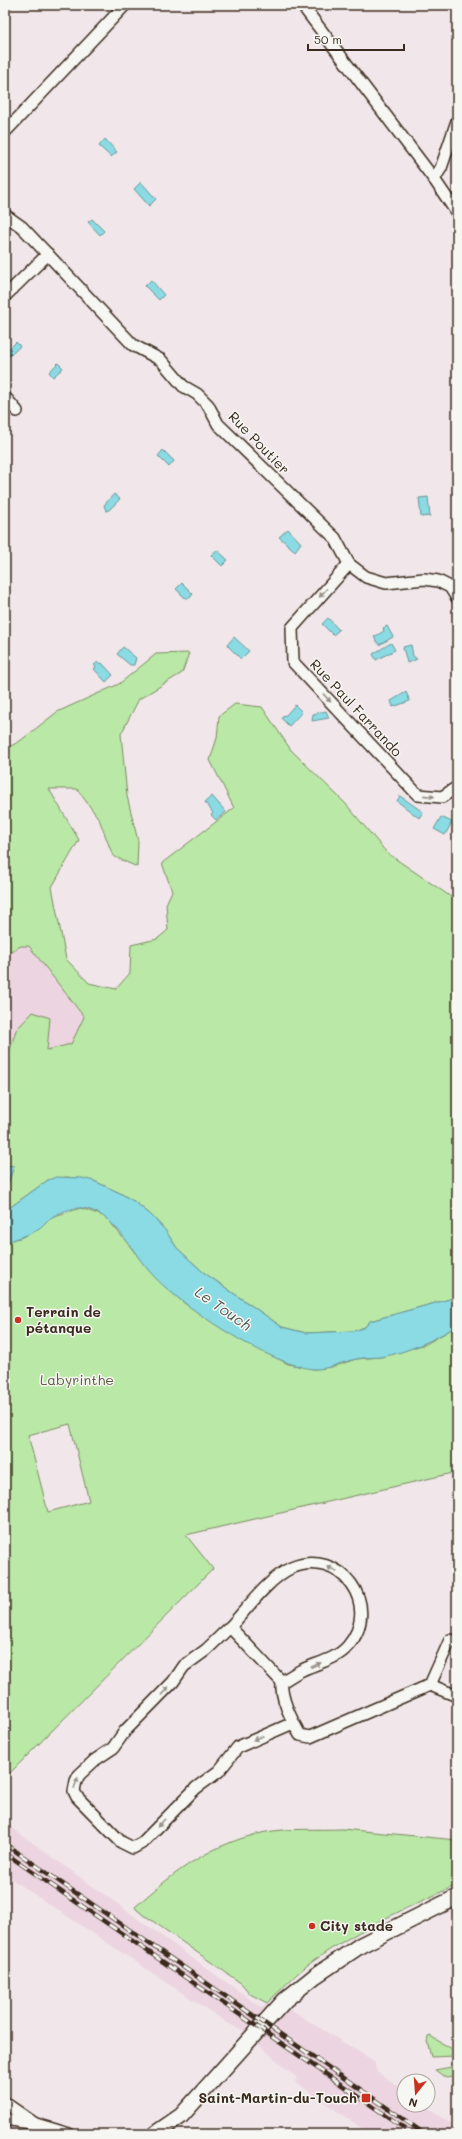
<svg xmlns="http://www.w3.org/2000/svg" width="462" height="2139" viewBox="0 0 462 2139" font-family="Mali,sans-serif">
	<style>
		.built { fill: #ecd5e0 }
		.green { fill: #bae8a6; stroke: #7a8962; fill-rule: evenodd }
		.water { fill: #8adbe4; stroke: #6a9495 }
		.lines { fill: none; stroke-linecap: round; stroke-linejoin: round }
		.street-casing { stroke: #3b2a1e; stroke-width: 14 }
		.secondary-casing { stroke: #3b2a1e; stroke-width: 18 }
		.street { stroke: #f6f6f2; stroke-width: 11 }
		.secondary { stroke: #f6f6f2; stroke-width: 15 }
		.rail-casing { stroke: #3b2a1e; stroke-width: 4.5 }
		.rail { stroke: #f6f6f2; stroke-width: 3; stroke-dasharray: 9; stroke-linecap: butt }
		.oneway { fill: #989088 }
		.poi-dot { fill: #c8321e; stroke: #f6f6f2; stroke-width: 1.5 }
		.labels { text-anchor: middle; stroke-width: 3; stroke-linejoin: round; paint-order: stroke }
		.street-label { font-size: 14px; fill: #3b2a1e; stroke: #f6f6f2 }
		.poi-label { font-size: 14px; font-weight: bold; fill: #3b2a1e; stroke: #f6f6f2; text-anchor: start }
		.park-label { font-size: 14px; fill: #5b5a40; stroke: #f6f6f2 }
		.water-label { font-size: 15px; font-style: italic; fill: #4f5650; stroke: #f6f6f2 }
	</style>
	<rect width="100%" height="100%" fill="#f1e7ea"/>
	<filter id="ink" filterUnits="userSpaceOnUse"><feTurbulence type="fractalNoise" baseFrequency=".025" numOctaves="2"/><feDisplacementMap in="SourceGraphic" scale="8" xChannelSelector="R" yChannelSelector="G"/><feConvolveMatrix kernelMatrix="1 2 1 2 8 2 1 2 1" color-interpolation-filters="sRGB"/></filter>
	<g filter="url(#ink)">
		<g class="built">
			<path d="M21,946H29L93,1028L5,1145V954Z"/>
			<path d="M5,1823L262,2008L267,2003L287,2008L374,2061L377,2072L404,2090V2105H422L457,2127V2134H370L295,2082L297,2078L242,2030L229,2024L5,1875Z"/>
		</g>
		<g class="green">
			<path d="M189,653L182,673L139,699L121,734L127,796L138,841L137,867L113,856L99,819L77,789H49L79,840L52,887L66,959L89,983L116,989L130,973L131,945L157,939L168,930L166,904L172,891L162,863L234,808L210,760L217,738L219,716L235,704L262,707L291,750L345,803L387,853L457,901V1297L370,1321L365,1327L354,1331L306,1333L282,1327L203,1272L177,1248L165,1230L151,1215L135,1202L120,1193L94,1181L67,1177L48,1180L5,1211V1193L13,1166L5,1165V1066L16,1030L33,1012L50,1018L47,1050L71,1044L84,1017L29,946H21L5,954V749L20,741L57,712L119,684L156,654Z"/>
			<path d="M81,1208L106,1217L141,1260L167,1288L184,1303L234,1335L288,1364L314,1369L332,1367L356,1359L381,1357L426,1344L457,1326V1472L186,1535L213,1569L5,1778V1245L12,1239L20,1238L38,1229L51,1217ZM70,1424L89,1501L48,1512L28,1435Z"/>
			<path d="M342,1829L457,1840V1885C408,1907 356,1930 312,1962C296,1973 282,1989 267,2003L250,1994L242,1984L137,1910L135,1907C175,1871 212,1843 266,1832C289,1828 318,1830 342,1829Z"/>
			<path d="M430,2036L452,2049L455,2056L431,2057L427,2041Z"/>
			<path d="M457,2066V2076L446,2078L435,2070Z"/>
		</g>
		<g class="water">
			<path d="M105,139L117,152L111,157L99,146Z"/>
			<path d="M141,182L156,199L149,206L134,189Z"/>
			<path d="M92,219L104,231L100,235L88,222Z"/>
			<path d="M151,280L164,295L159,300L145,286Z"/>
			<path d="M16,342L20,346L10,356L5,348H10Z"/>
			<path d="M58,363L63,368L53,377L49,372Z"/>
			<path d="M163,450L174,461L169,467L158,456Z"/>
			<path d="M114,494L120,499L109,510L106,511L104,505Z"/>
			<path d="M428,497L430,516L421,517L419,498Z"/>
			<path d="M288,529L301,543L295,551L279,537Z"/>
			<path d="M217,550L228,560L222,566L211,555Z"/>
			<path d="M182,583L193,594L190,598H185L176,589Z"/>
			<path d="M328,618L339,630L333,635L322,624Z"/>
			<path d="M387,626L393,637L379,645L374,637L384,631L383,628Z"/>
			<path d="M234,637L249,651L241,659L227,645Z"/>
			<path d="M391,643L395,650L376,660L373,654Z"/>
			<path d="M411,645L413,656L417,659L407,663L403,647Z"/>
			<path d="M123,647L136,658L134,665H130L117,654Z"/>
			<path d="M98,662L100,664L102,663L113,675L106,682L94,669L96,667L94,665Z"/>
			<path d="M406,692L410,701L393,707L391,701Z"/>
			<path d="M295,705L302,712L289,726L282,719V716L286,715Z"/>
			<path d="M326,711L329,718L312,721L313,714Z"/>
			<path d="M212,796L226,812L216,820L211,815L213,813L205,802Z"/>
			<path d="M400,796L423,812L419,818L397,801Z"/>
			<path d="M441,817L452,822L445,835L434,829Z"/>
			<path d="M5,1165L14,1166L5,1193Z"/>
			<path d="M56,1177L82,1178L94,1181L120,1193L135,1202L151,1215L165,1230L177,1248L203,1272L282,1327L306,1333L354,1331L365,1327L370,1321L457,1297V1326C433,1340 409,1352 381,1357C374,1358 365,1357 357,1359C343,1361 329,1370 313,1369C269,1365 177,1304 149,1271C129,1248 115,1213 82,1208C74,1207 57,1213 51,1218C46,1221 42,1227 37,1230C27,1237 14,1237 5,1245V1211L48,1180Z"/>
		</g>
		<g class="lines">
			<g class="street-casing">
				<g id="street">
					<path d="M302,5L434,179L457,213"/>
					<path d="M5,132L125,5"/>
					<path d="M434,179L441,168L457,121"/>
					<path d="M5,215L22,227L133,345L161,360L183,386L197,394L208,405L218,424L335,538L349,564L366,577L386,583L424,579L438,581L450,587L457,598"/>
					<path d="M5,296L48,254"/>
					<path d="M5,397L17,411"/>
					<path d="M349,564L292,628L293,662L418,795L442,797L457,787"/>
					<path d="M230,1627C246,1610 269,1578 291,1568C340,1547 383,1605 348,1646C336,1660 316,1663 300,1671C294,1674 288,1678 282,1682"/>
					<path d="M457,1642L450,1640L430,1685L457,1696"/>
					<path d="M282,1682L230,1627L206,1650L184,1666L173,1682L125,1731L113,1748L95,1760L79,1775L76,1781L74,1791L77,1797L121,1842L133,1848L142,1843L196,1788L219,1771L238,1747L293,1723"/>
					<path d="M282,1682C280,1698 292,1720 300,1735L310,1737L430,1685"/>
					<path d="M5,2103L34,2123"/>
					<path d="M5,2119L36,2124L69,2134"/>
				</g>
			</g>
			<g class="secondary-casing">
				<path id="secondary" d="M155,2134L181,2116L285,2000L315,1976L361,1945L457,1897"/>
			</g>
			<use href="#street" class="street"/>
			<use href="#secondary" class="secondary"/>
			<g class="rail-casing">
				<g id="rail">
					<path d="M5,1844L425,2134"/>
					<path d="M5,1853L413,2134"/>
				</g>
			</g>
			<use href="#rail" class="rail"/>
		</g>
		<defs><path id="oneway-solid" d="M-6-.8H1V-3.2L6.5 0L1 3.2V.8H-6Z"/></defs>
		<g class="oneway">
			<use href="#oneway-solid" transform="translate(323 593) rotate(131)"/>
			<use href="#oneway-solid" transform="translate(327 698) rotate(47)"/>
			<use href="#oneway-solid" transform="translate(429 796) rotate(6)"/>
			<use href="#oneway-solid" transform="translate(332 1569) rotate(-155)"/>
			<use href="#oneway-solid" transform="translate(316 1665) rotate(-24)"/>
			<use href="#oneway-solid" transform="translate(165 1691) rotate(-47)"/>
			<use href="#oneway-solid" transform="translate(258 1738) rotate(157)"/>
			<use href="#oneway-solid" transform="translate(76 1783) rotate(-71)"/>
			<use href="#oneway-solid" transform="translate(161 1823) rotate(134)"/>
		</g>
	</g>
	<g class="poi-dot">
		<circle cx="18" cy="1320" r="4"/>
		<circle cx="312" cy="1926" r="4"/>
		<rect x="361" y="2093" width="10" height="10" rx="2"/>
	</g>
	<g class="labels">
		<g class="street-label">
			<text transform="translate(259 443) rotate(46)" y="5">Rue Poutier</text>
			<text transform="translate(356 708) rotate(47)" y="5">Rue Paul Farrando</text>
		</g>
		<g class="poi-label">
			<text x="26" y="1317">Terrain de<tspan x="26" dy="16">pétanque</tspan></text>
			<text x="320" y="1931">City stade</text>
			<text x="357" y="2103" text-anchor="end">Saint-Martin-du-Touch</text>
		</g>
		<g class="park-label">
			<text x="77" y="1385">Labyrinthe</text>
		</g>
		<g class="water-label">
			<text transform="translate(223 1309) rotate(35)" y="5">Le Touch</text>
		</g>
	</g>
	<rect width="462" height="2139" fill="none" stroke="#f6f6f2" stroke-width="20"/>
	<rect x="10" y="10" width="442" height="2119" fill="none" stroke="#3b2a1e" stroke-width="1.5" filter="url(#ink)"/>
	<g transform="translate(416 2093) rotate(197)"><circle r="19" fill="#f6f6f2" stroke="#aba49d"/>
	<path d="M0-3L7 15L0 10L-7 15Z" fill="#c8321e"/>
	<text y="-6" font-size="11" font-weight="bold" text-anchor="middle" fill="#3b2a1e">N</text>
	</g>
	<path d="M308 44v6h96v-6" fill="none" stroke="#3b2a1e" stroke-width="2"/>
	<text x="314" y="44" font-size="12" fill="#3b2a1e" stroke="#f6f6f2" stroke-width="3" paint-order="stroke">50 m</text>
</svg>
